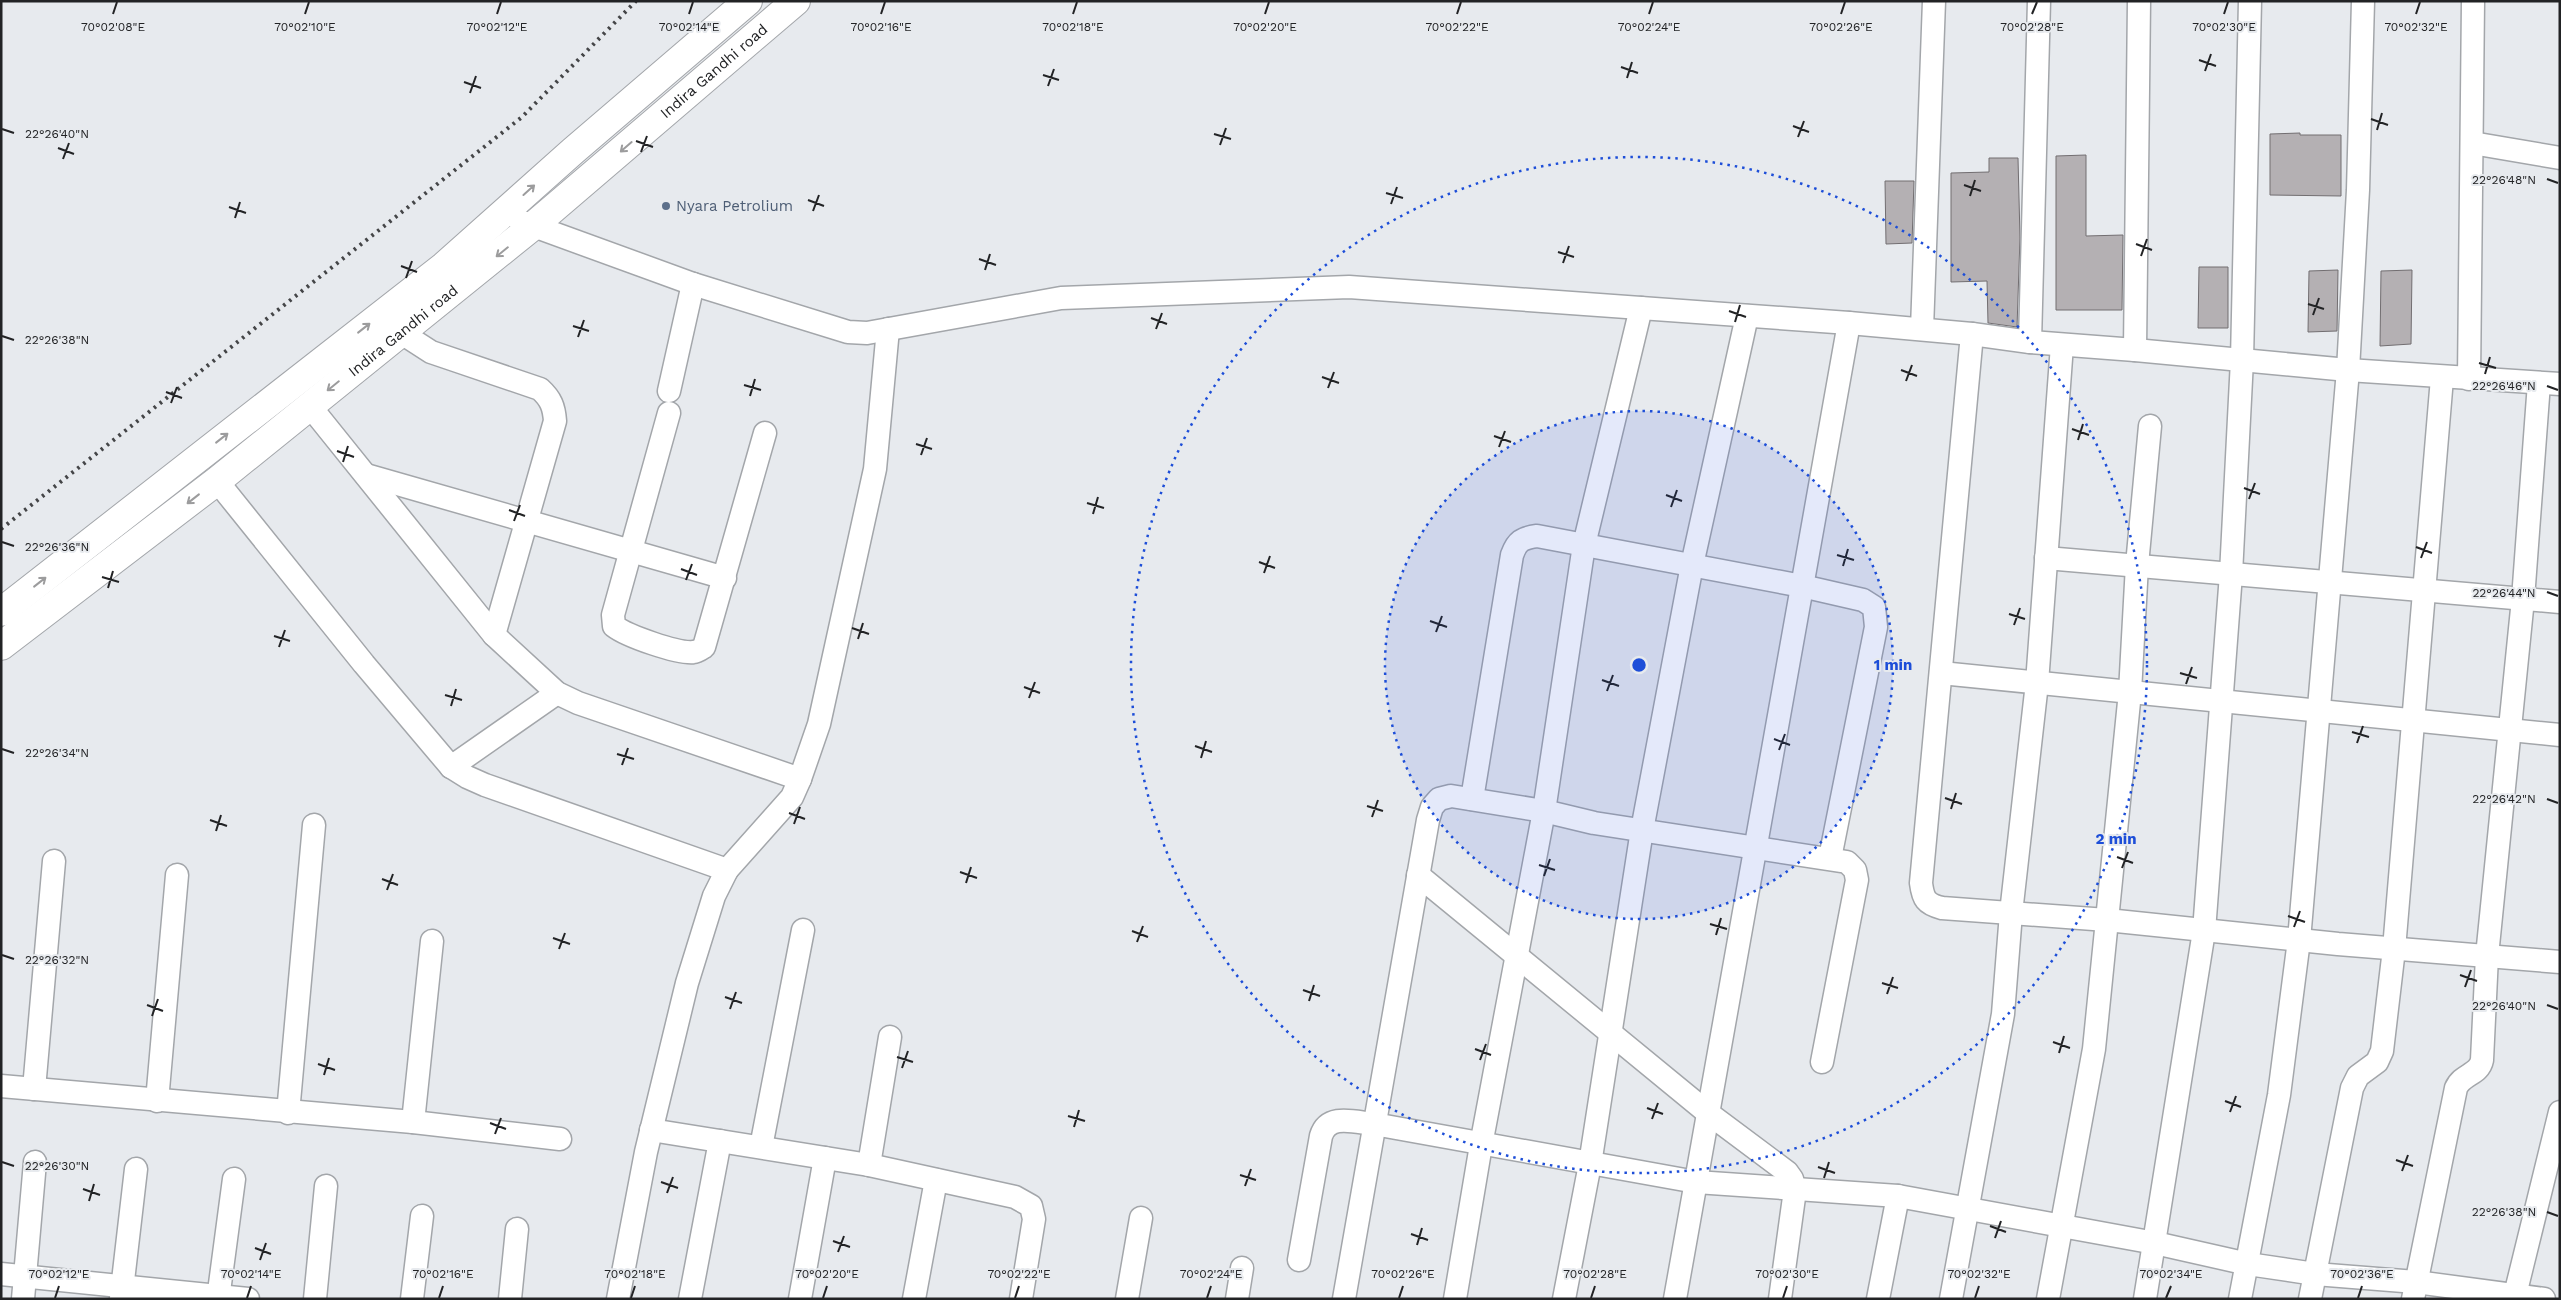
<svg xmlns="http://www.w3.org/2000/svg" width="2561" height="1300" viewBox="0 0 2561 1300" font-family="'Work Sans',sans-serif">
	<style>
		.building { fill: #b4b0b3; stroke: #726e71 }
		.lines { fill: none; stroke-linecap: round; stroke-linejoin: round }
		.minor-casing { stroke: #a3a6aa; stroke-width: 25 }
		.major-casing { stroke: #a3a6aa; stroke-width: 30 }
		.minor { stroke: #fff; stroke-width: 22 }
		.major { stroke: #fff; stroke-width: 28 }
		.rail { stroke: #444547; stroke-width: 4; stroke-dasharray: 2.5 5; stroke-linecap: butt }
		.oneway { stroke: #9c9c9d }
		.ticks { fill: none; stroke: #222325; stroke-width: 2 }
		.ring { fill: none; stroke: #1d4ed8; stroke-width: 2.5; stroke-dasharray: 2.5 5 }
		.service-dot { fill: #5c6f8a; stroke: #e7eaee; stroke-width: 2 }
		.labels { text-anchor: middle; stroke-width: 4; stroke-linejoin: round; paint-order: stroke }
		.street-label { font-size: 15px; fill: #222325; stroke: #e7eaee }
		.service-label { font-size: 15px; fill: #4e5e75; stroke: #e7eaee; text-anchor: start }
		.ticks-label { font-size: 12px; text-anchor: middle; fill: #222325; stroke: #e7eaee; stroke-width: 4; stroke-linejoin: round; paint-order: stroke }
		.centre { fill: #1d4ed8; stroke: #e7eaee; stroke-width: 2.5 }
		.ring-label { font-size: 15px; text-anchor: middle; font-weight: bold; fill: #1d4ed8; stroke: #e7eaee; stroke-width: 4; stroke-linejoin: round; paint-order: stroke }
	</style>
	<rect width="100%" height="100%" fill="#e7eaee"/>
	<g class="building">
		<path d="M2300,133V135H2341V196L2270,195V134Z"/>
		<path d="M2086,155V236L2123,235L2122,310H2056V156Z"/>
		<path d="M1989,158H2018L2020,238L2017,327L1988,323L1987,281L1951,282V173L1989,172Z"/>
		<path d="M1885,181H1914L1912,243L1886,244Z"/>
		<path d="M2199,267H2228V328H2198Z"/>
		<path d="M2338,270L2337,331L2308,332L2309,271Z"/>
		<path d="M2412,270L2411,344L2380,346L2381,271Z"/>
	</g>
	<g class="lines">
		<g class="minor-casing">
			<g id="minor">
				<path d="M2472,143L2560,158"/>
				<path d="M520,221L693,284L848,332L867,333L1061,298L1349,287L1849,323L1972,334L2030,342L2135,350L2348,370L2560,384"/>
				<path d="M1922,329L1934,1"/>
				<path d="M400,332L431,352L540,389C551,399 554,407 555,421L494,635"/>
				<path d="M1972,334L1921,883C1923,899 1926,904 1942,908L2107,920L2338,944L2560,962"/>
				<path d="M2030,342L2039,1"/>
				<path d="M2135,350L2139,1"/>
				<path d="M2469,379L2473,1"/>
				<path d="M669,391L693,284"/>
				<path d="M309,405L494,635L557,693L578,703L800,779"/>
				<path d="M669,413L613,615L614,626C627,636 678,654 694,652C697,652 701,649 704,647L765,433"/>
				<path d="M366,475L725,578"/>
				<path d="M217,481L364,664L451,767L467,777L485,785L727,870"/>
				<path d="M2046,558L2560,602"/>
				<path d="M1941,673L2560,735"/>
				<path d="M451,767L557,693"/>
				<path d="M1472,799L1512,555C1517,541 1522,538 1537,536L1802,586L1863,600L1874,607L1876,627L1830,858"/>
				<path d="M1418,875L1708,1113L1787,1172L1792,1179L1795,1190L1780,1299"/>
				<path d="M1,1086L413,1122L560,1139"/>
				<path d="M34,1089L54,861"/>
				<path d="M157,1101L177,875"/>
				<path d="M288,1113L314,825"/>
				<path d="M413,1122L432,941"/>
				<path d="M651,1130L869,1165L1015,1197L1031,1206L1034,1219L1021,1299"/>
				<path d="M761,1147L803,930"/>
				<path d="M869,1165L890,1037"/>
				<path d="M1299,1260L1321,1136C1328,1113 1354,1122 1374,1124L1696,1182L1898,1196L2155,1243L2248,1264L2315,1274L2416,1282L2544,1299"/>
				<path d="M1,1274L248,1299"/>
				<path d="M121,1298L136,1169"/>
				<path d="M23,1299L35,1162"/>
				<path d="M218,1299L234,1179"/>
				<path d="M315,1299L326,1186"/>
				<path d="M412,1299L422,1216"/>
				<path d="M510,1299L517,1229"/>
				<path d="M618,1299L646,1152L687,983L714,896L727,870L792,797L800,779L819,724L875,469L888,329"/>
				<path d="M690,1299L720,1141"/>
				<path d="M800,1299L825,1158"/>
				<path d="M914,1299L936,1180"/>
				<path d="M1127,1299L1141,1218"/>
				<path d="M1237,1299L1242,1268"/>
				<path d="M1344,1299L1428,820L1432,807L1439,799L1451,796L1544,811L1594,823L1847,862L1855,870L1857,880L1822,1062"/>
				<path d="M1455,1299L1481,1145L1544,811L1584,545L1641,308"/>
				<path d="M1564,1299L1590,1164L1642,830L1692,565L1747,316"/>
				<path d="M1675,1299L1849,323"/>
				<path d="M1878,1299L1898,1196"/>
				<path d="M1951,1299L2003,1014L2011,913L2037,683L2062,345"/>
				<path d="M2048,1299L2094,1049L2130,692L2137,565L2150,426"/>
				<path d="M2145,1299L2204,931L2231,574L2242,360L2250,1"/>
				<path d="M2240,1299L2279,1095L2299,940L2348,370L2358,190L2363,1"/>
				<path d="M2310,1299L2352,1088L2358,1076L2377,1062L2382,1051L2394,949L2442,378"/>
				<path d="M2413,1299L2456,1088C2462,1074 2479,1075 2482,1060L2487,956L2523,599L2539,383"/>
				<path d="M2514,1299L2560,1112"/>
			</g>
		</g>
		<g class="major-casing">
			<g id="major">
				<path d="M1,612L444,266L573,151L748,1"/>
				<path id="s1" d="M1,646L217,481L533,226L796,1"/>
			</g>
		</g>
		<use href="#minor" class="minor"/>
		<use href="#major" class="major"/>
		<path class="rail" d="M1,529L522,117L636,1"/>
	</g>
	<defs><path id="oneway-shaft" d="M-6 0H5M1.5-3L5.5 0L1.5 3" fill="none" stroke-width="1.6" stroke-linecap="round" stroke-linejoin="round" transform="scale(1.25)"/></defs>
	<g class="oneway">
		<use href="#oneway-shaft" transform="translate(626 147) rotate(139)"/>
		<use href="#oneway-shaft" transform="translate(529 190) rotate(-42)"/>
		<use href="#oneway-shaft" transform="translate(502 252) rotate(141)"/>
		<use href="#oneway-shaft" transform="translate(364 328) rotate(-38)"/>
		<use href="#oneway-shaft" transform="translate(333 386) rotate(141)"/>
		<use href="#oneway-shaft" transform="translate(222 438) rotate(-38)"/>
		<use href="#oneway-shaft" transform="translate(193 499) rotate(142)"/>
		<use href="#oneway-shaft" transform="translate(40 582) rotate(-38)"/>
	</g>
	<path class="ticks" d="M113,14L117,2M305,14L309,2M497,14L501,2M689,14L693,2M881,14L885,2M1073,14L1077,2M1265,14L1269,2M1457,14L1461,2M1649,14L1653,2M1841,14L1845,2M2032,14L2037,2M2224,14L2228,2M2416,14L2420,2M2199,60L2216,66M1621,67L1638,73M2205,71L2211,54M1043,75L1059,80M1627,78L1632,62M464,82L481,88M1048,86L1054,69M470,93L476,76M2371,119L2388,125M1793,126L1809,132M2,129L14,133M2377,130L2382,113M1214,134L1231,139M1798,137L1804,121M636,141L653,147M1220,145L1226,128M58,148L74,154M641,152L647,136M63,159L69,143M2547,179L2558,183M1964,185L1981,191M1386,193L1403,198M1970,196L1975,180M808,200L824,206M1391,204L1397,187M229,207L246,213M813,211L819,195M235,218L240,202M2136,244L2152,250M1558,252L1574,257M2141,256L2147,239M979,259L996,265M1563,263L1569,246M401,266L417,272M985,270L990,254M406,278L412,261M2308,304L2324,309M1729,311L1746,317M2313,315L2319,298M1151,318L1167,324M1735,322L1740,305M573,326L589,331M1156,329L1162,313M2,336L14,340M578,337L584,320M2479,363L2496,368M1901,370L1917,376M2485,374L2490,357M1322,377L1339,383M1906,381L1912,365M744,385L761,390M2547,386L2558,390M1328,388L1334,372M166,392L182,398M750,396L755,379M171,403L177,387M2072,429L2089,435M1494,436L1511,442M2078,440L2083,424M916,444L932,449M1499,447L1505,431M337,451L354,457M921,455L927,438M343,462L348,446M2244,488L2260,494M1666,495L1682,501M2249,499L2255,483M1087,503L1104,508M1671,507L1677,490M509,510L525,516M1093,514L1098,497M514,521L520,505M2,542L14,546M2416,547L2432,553M1837,555L1854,560M2421,558L2427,542M1259,562L1275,568M1843,566L1848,549M681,569L697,575M1264,573L1270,556M102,577L119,582M686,580L692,564M108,588L113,571M2547,592L2558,596M2009,614L2025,619M1430,621L1447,627M2014,625L2020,608M852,628L869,634M1436,632L1442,616M274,636L290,641M858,639L863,623M279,647L285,630M2180,673L2197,678M1602,680L1619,686M2186,684L2192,667M1024,687L1040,693M1607,691L1613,675M445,695L462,700M1029,698L1035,682M451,706L456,689M2352,732L2369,737M1774,739L1790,745M2357,743L2363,726M1195,746L1212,752M2,749L14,753M1779,750L1785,734M617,754L634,759M1201,758L1206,741M622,765L628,748M1945,798L1962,804M2547,799L2558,803M1367,806L1383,811M1951,809L1956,793M789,813L805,819M1372,817L1378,800M210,820L227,826M794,824L800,807M216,831L221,815M2117,857L2133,863M1539,865L1555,870M2122,868L2128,852M960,872L977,878M1544,876L1550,859M382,879L398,885M966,883L971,867M387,890L393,874M2288,916L2305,922M1710,924L1727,929M2294,927L2300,911M1132,931L1148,937M1716,935L1721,918M553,938L570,944M1137,942L1143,926M559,949L565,933M2,955L14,959M2460,975L2477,981M1882,983L1898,988M2465,987L2471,970M1303,990L1320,996M1887,994L1893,977M725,997L742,1003M1309,1001L1314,985M147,1005L163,1011M2547,1005L2558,1009M730,1009L736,992M152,1016L158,999M2053,1042L2070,1048M1475,1049L1491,1055M2059,1053L2064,1036M897,1057L913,1062M1480,1060L1486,1044M318,1064L335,1070M902,1068L908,1051M324,1075L329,1058M2225,1101L2241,1107M1647,1108L1663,1114M2230,1112L2236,1096M1068,1116L1085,1121M1652,1119L1658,1103M490,1123L506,1129M1074,1127L1079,1110M495,1134L501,1118M2396,1160L2413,1166M2,1162L14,1166M1818,1167L1835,1173M2402,1171L2408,1155M1240,1175L1256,1180M1824,1178L1829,1162M661,1182L678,1188M1245,1186L1251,1169M83,1189L100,1195M667,1193L673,1177M89,1201L94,1184M2547,1212L2558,1216M1990,1226L2006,1232M1411,1234L1428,1240M1995,1238L2001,1221M833,1241L850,1247M1417,1245L1422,1228M255,1248L271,1254M838,1252L844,1236M260,1260L266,1243M55,1298L59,1286M247,1298L251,1286M439,1298L443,1286M631,1298L635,1286M823,1298L827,1286M1015,1298L1019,1286M1207,1298L1211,1286M1399,1298L1403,1286M1591,1298L1595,1286M1783,1298L1787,1286M1975,1298L1979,1286M2166,1298L2171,1286M2358,1298L2362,1286"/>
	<circle cx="1639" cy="665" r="254" fill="#1d4ed8" fill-opacity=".12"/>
	<g class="ring">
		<circle cx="1639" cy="665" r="254"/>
		<circle cx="1639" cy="665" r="508"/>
	</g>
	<circle class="service-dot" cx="666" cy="206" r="5"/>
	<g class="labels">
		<g class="street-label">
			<text dy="5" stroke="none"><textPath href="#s1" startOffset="916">Indira Gandhi road</textPath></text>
			<text dy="5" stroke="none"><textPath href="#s1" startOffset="511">Indira Gandhi road</textPath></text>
		</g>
		<g class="service-label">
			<text x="676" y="211">Nyara Petrolium</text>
		</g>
	</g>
	<g class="ticks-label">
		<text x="305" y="31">70°02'10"E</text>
		<text x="497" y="31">70°02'12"E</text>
		<text x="689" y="31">70°02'14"E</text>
		<text x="881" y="31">70°02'16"E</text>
		<text x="1073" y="31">70°02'18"E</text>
		<text x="1265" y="31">70°02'20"E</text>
		<text x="1457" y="31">70°02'22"E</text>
		<text x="1649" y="31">70°02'24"E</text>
		<text x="1841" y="31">70°02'26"E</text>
		<text x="2032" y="31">70°02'28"E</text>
		<text x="2224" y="31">70°02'30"E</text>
		<text x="2416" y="31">70°02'32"E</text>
		<text x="113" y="31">70°02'08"E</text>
		<text x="57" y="138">22°26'40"N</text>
		<text x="2504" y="184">22°26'48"N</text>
		<text x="57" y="344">22°26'38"N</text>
		<text x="2504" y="390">22°26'46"N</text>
		<text x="57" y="551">22°26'36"N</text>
		<text x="2504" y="597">22°26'44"N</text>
		<text x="57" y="757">22°26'34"N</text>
		<text x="2504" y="803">22°26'42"N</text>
		<text x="57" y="964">22°26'32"N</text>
		<text x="2504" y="1010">22°26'40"N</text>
		<text x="57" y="1170">22°26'30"N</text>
		<text x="2504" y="1216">22°26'38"N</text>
		<text x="59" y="1278">70°02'12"E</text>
		<text x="251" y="1278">70°02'14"E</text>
		<text x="443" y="1278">70°02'16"E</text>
		<text x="635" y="1278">70°02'18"E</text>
		<text x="827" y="1278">70°02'20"E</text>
		<text x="1019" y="1278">70°02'22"E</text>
		<text x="1211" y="1278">70°02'24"E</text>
		<text x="1403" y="1278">70°02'26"E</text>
		<text x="1595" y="1278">70°02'28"E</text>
		<text x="1787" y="1278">70°02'30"E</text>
		<text x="1979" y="1278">70°02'32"E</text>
		<text x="2171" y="1278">70°02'34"E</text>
		<text x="2362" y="1278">70°02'36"E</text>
	</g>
	<circle cx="1639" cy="665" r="8" class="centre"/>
	<g class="ring-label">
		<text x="1893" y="670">1 min</text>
		<text x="2116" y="844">2 min</text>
	</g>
	<rect width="2561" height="1300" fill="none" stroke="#222325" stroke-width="5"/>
</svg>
